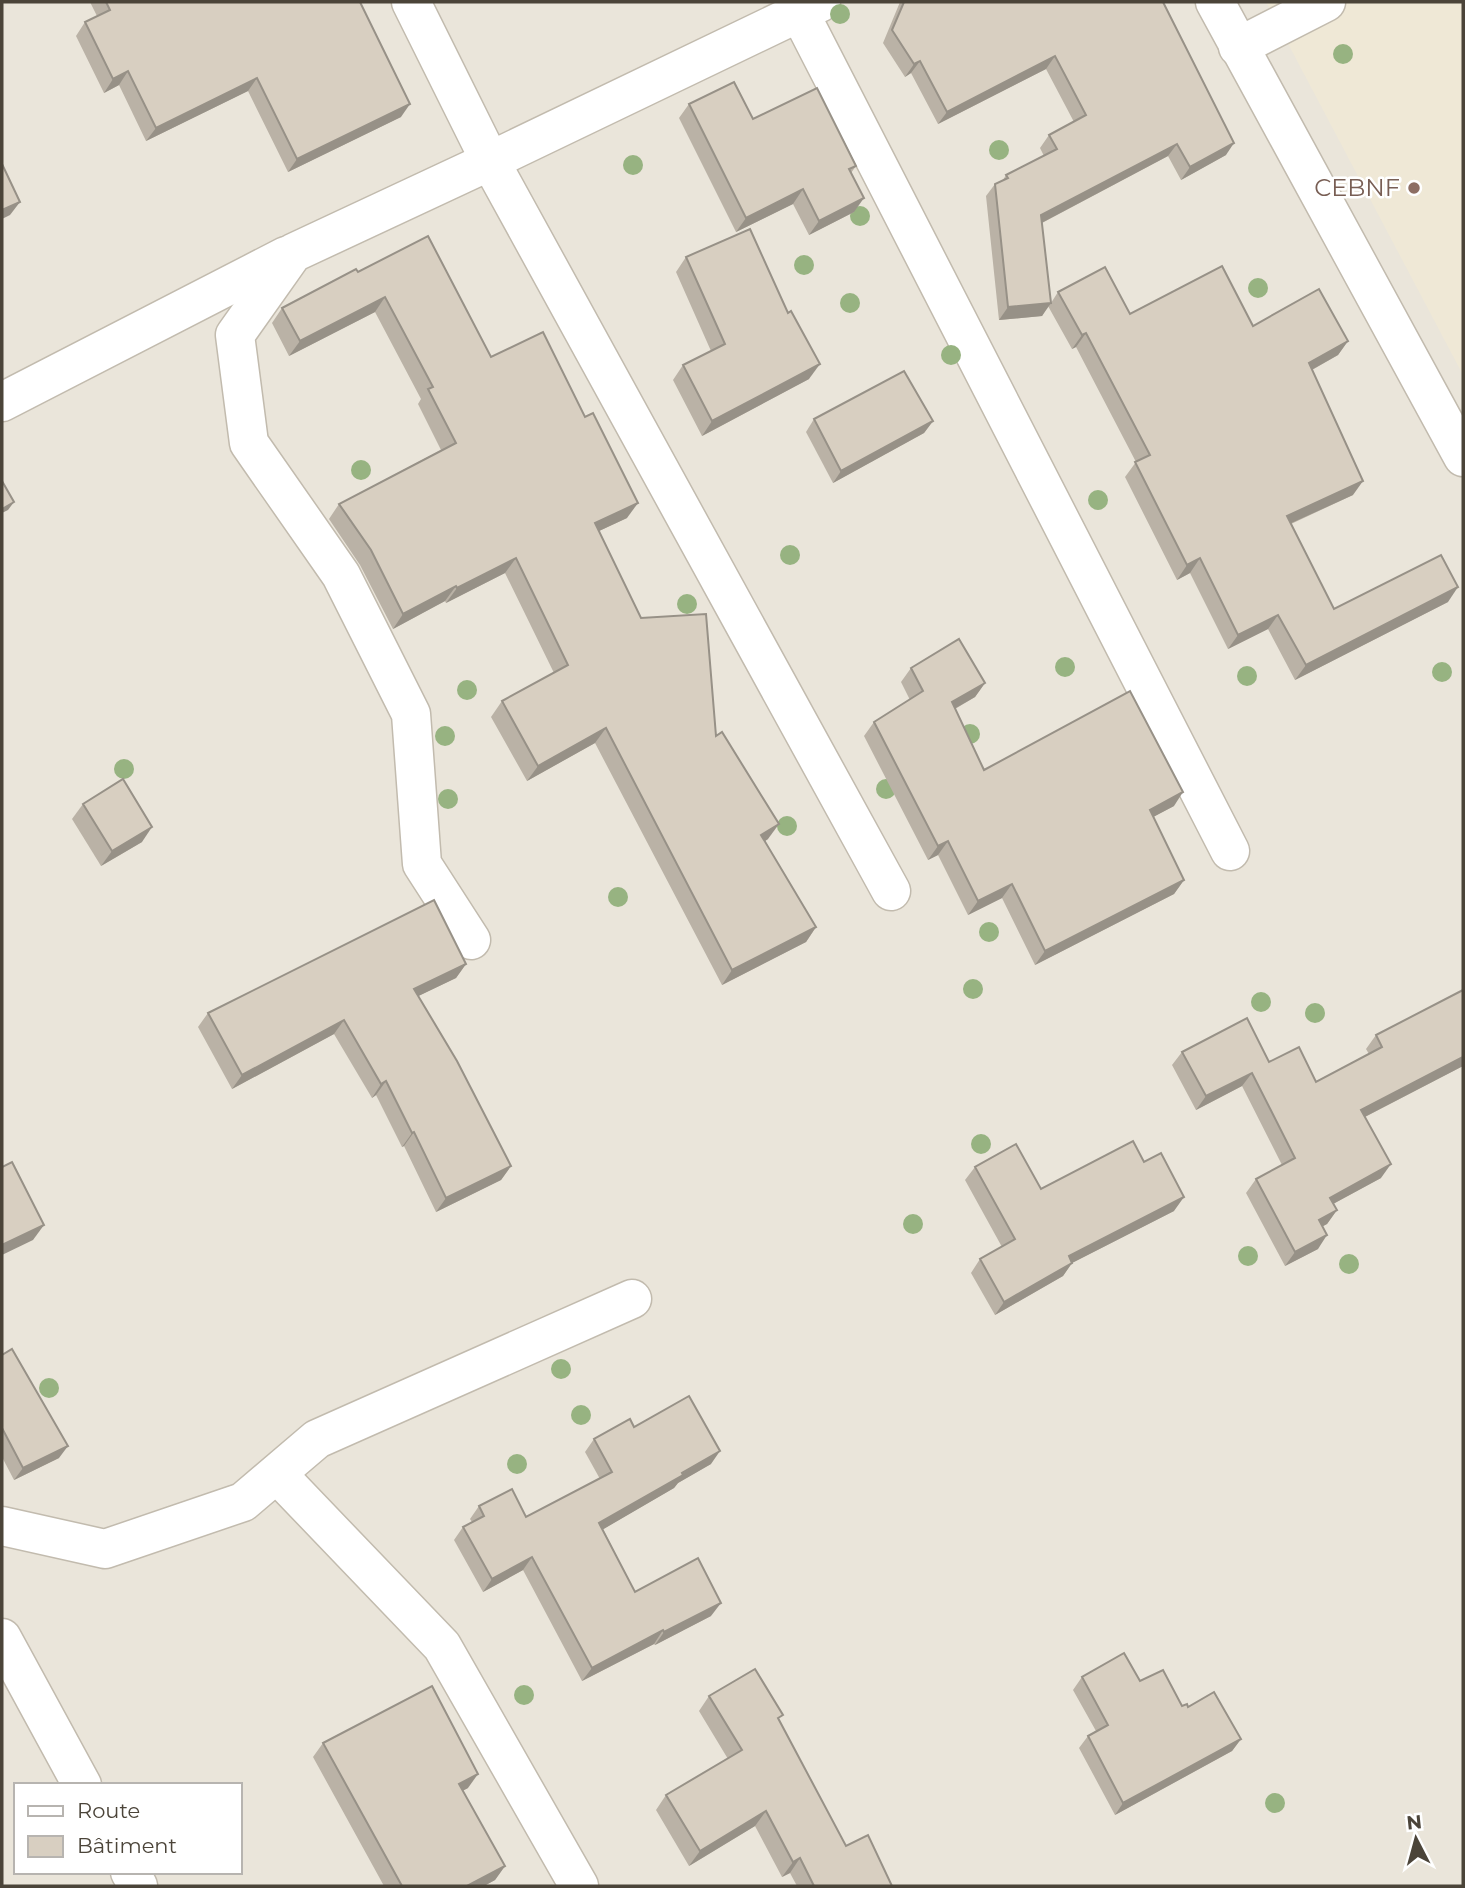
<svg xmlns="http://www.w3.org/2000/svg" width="1465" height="1888" viewBox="0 0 1465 1888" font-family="Montserrat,sans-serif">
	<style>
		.residential { fill: #eae5da; fill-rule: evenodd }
		.education { fill: #efe8d6 }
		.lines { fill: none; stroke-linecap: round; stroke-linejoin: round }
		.minor-casing { stroke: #c2bbae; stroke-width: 41 }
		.tertiary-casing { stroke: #c2bbae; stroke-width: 41 }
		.minor { stroke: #fff; stroke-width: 38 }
		.tertiary { stroke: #fff; stroke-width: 38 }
		.tree { fill: #97b381 }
		.wall { fill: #bab2a6 }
		.shaded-wall { fill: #979187 }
		.building { fill: #d8cfc1; stroke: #979187; stroke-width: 2 }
		.education-dot { fill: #8d6e63; stroke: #fff; stroke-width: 2.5 }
		.labels { text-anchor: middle; stroke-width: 5; stroke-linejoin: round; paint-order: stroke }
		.education-label { font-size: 24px; fill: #785e54; stroke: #fff; text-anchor: end }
	</style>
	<rect width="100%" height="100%" fill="#f6f3ec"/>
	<path class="residential" d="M2,2H1463V1886H2ZM16,1785H240V1872H16Z"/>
	<path class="education" d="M1266,2H1463V375Z"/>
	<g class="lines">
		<g class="minor-casing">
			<g id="minor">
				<path d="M411,2L490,161L891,891"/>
				<path d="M794,2L1230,851"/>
				<path d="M1215,2L1463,457"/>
				<path d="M1238,47L1326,2"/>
				<path d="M2,402L286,256"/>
				<path d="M471,940L422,864L411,714L341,575L249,443L235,335L293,253L490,161L821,2"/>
				<path d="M277,1474L442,1646L579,1886"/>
				<path d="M2,1526L105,1549L243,1502L317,1439L632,1299"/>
			</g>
		</g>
		<g class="tertiary-casing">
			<g id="tertiary">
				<path d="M2,1638L82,1785"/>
				<path d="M130,1872L138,1886"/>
			</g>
		</g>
		<use href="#minor" class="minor"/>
		<use href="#tertiary" class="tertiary"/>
	</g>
	<g class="tree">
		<circle cx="840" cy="14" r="10"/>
		<circle cx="1343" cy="54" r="10"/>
		<circle cx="999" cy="150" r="10"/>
		<circle cx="633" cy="165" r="10"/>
		<circle cx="860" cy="216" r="10"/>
		<circle cx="804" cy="265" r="10"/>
		<circle cx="1258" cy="288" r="10"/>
		<circle cx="850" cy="303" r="10"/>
		<circle cx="951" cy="355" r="10"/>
		<circle cx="361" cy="470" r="10"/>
		<circle cx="1098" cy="500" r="10"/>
		<circle cx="790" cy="555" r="10"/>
		<circle cx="687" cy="604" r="10"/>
		<circle cx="1065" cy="667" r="10"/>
		<circle cx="1442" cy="672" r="10"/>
		<circle cx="1247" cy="676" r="10"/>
		<circle cx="467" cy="690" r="10"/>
		<circle cx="970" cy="734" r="10"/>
		<circle cx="445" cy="736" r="10"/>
		<circle cx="124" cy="769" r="10"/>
		<circle cx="886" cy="789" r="10"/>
		<circle cx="448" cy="799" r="10"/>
		<circle cx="787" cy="826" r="10"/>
		<circle cx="618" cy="897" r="10"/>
		<circle cx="989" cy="932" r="10"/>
		<circle cx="973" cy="989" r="10"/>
		<circle cx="1261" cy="1002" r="10"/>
		<circle cx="1315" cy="1013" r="10"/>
		<circle cx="981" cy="1144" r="10"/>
		<circle cx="913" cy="1224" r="10"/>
		<circle cx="1248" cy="1256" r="10"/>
		<circle cx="1349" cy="1264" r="10"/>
		<circle cx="561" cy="1369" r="10"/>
		<circle cx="49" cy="1388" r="10"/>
		<circle cx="581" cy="1415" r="10"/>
		<circle cx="517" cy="1464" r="10"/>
		<circle cx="524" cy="1695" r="10"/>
		<circle cx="1275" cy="1803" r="10"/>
	</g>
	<g class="wall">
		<path d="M90,2H360L401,117L288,172L248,91L146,141L119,85L104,93L76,36L85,22L97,16Z"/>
		<path d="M900,2H1163L1226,155L1181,180L1168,156L1042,223L1051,303L1058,292L1130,314L1253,326L1348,341L1338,355L1312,370L1353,495L1291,524L1334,609L1448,602L1295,680L1268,629L1228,649L1190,573L1177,580L1125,477L1136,462L1076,347L1072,349L1048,306L1042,316L999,320L986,196L995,184L1003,180L1006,175L1044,156L1040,148L1049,135L1074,122L1046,69L938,124L911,73L905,77L883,43Z"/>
		<path d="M689,104L753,119L856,166L851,173L854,212L809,235L793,204L736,232L679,118Z"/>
		<path d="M686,257L788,313L809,379L702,436L673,380L683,365L711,351L676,272Z"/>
		<path d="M358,272L491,357L627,518L599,531L641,618L716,736L768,839L765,841L816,927L806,942L722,985L595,743L527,781L491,717L502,701L554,673L505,573L446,603L445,601L393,629L360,565L329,519L339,504L441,450L418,404L421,399L375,312L289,356L272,323L282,308Z"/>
		<path d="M814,419L933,421L924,433L833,483L806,432Z"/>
		<path d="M911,668L985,683L975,697L955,709L984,770L1174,806L1153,817L1184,880L1174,894L1035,965L1002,898L968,915L938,855L928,860L864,736L874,722L910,700L901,682Z"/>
		<path d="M83,804L142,842L101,866L72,819Z"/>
		<path d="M466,964L456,978L418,996L511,1166L501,1180L436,1212L404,1146L402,1147L376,1095L372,1098L334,1034L232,1089L198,1027L208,1013Z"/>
		<path d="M1463,990V1066L1365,1117L1381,1178L1333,1204L1337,1210L1327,1224L1323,1226L1318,1249L1285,1266L1246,1193L1256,1179L1282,1165L1242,1086L1196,1110L1172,1065L1182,1052L1269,1062L1316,1082L1369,1054L1366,1049L1376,1035Z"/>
		<path d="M975,1167L1041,1189L1174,1211L1072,1263L1063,1276L995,1315L971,1273L980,1259L1002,1247L965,1180Z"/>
		<path d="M2,1355L59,1458L14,1480L2,1457Z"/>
		<path d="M634,1427L711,1464L678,1483L674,1488L603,1529L635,1592L711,1616L655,1645L654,1644L582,1681L523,1570L483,1592L454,1540L463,1527L472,1522L470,1519L479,1506L526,1517L600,1479L585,1452L594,1439Z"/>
		<path d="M1082,1677L1140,1681L1182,1706L1188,1707L1241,1739L1232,1751L1115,1815L1079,1748L1088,1736L1096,1731L1073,1690Z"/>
		<path d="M709,1696L779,1721L846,1846L892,1886H797L790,1873L782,1877L755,1826L689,1866L656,1810L666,1795L728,1759L699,1711Z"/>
		<path d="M323,1743L468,1788L462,1791L505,1866L495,1880L484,1886H384L313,1757Z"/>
	</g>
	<g class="shaded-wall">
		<path d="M1055,56L1046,69L938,124L947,112Z"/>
		<path d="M920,61L911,73L905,77L914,64Z"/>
		<path d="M128,71L119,85L104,93L113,79Z"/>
		<path d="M257,78L248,91L146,141L156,128Z"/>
		<path d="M410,104L401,117L288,172L297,159Z"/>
		<path d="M1234,143L1226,155L1181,180L1190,167Z"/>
		<path d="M1177,144L1168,156L1032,228L1041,215Z"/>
		<path d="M803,189L793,204L736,232L746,218Z"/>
		<path d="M864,198L854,212L809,235L819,221Z"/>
		<path d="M20,202L10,215L2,219V210Z"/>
		<path d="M385,297L375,312L289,356L300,341Z"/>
		<path d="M1051,303L1042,316L999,320L1008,307Z"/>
		<path d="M1086,333L1076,347L1072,349L1082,335Z"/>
		<path d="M1348,341L1338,355L1299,377L1309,363Z"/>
		<path d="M820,364L809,379L702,436L712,421Z"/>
		<path d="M933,421L924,433L833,483L841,471Z"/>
		<path d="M1363,481L1353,495L1276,530L1287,516Z"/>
		<path d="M14,502L8,510L2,513V509Z"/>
		<path d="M638,503L627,518L584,538L595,523Z"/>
		<path d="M516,558L505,573L446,603L457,588Z"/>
		<path d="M1200,558L1190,573L1177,580L1187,565Z"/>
		<path d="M456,586L445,601L393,629L403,614Z"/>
		<path d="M1458,587L1448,602L1295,680L1306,665Z"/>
		<path d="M1278,615L1268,629L1228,649L1238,635Z"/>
		<path d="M985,683L975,697L942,716L952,702Z"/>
		<path d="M606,728L595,743L527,781L538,766Z"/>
		<path d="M1183,792L1174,806L1140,824L1150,810Z"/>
		<path d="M779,824L768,839L751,850L761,835Z"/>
		<path d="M152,827L142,842L101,866L112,851Z"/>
		<path d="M948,841L938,855L928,860L938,846Z"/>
		<path d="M1184,880L1174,894L1035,965L1045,951Z"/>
		<path d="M1012,884L1002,898L968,915L978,901Z"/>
		<path d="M816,927L806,942L722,985L732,970Z"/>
		<path d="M466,964L456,978L404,1003L414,989Z"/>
		<path d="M344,1020L334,1034L232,1089L242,1075Z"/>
		<path d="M1463,1057V1066L1351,1124L1361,1110Z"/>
		<path d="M1252,1073L1242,1086L1196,1110L1206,1096Z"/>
		<path d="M386,1081L376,1095L372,1098L381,1084Z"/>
		<path d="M414,1132L404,1146L402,1147L412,1133Z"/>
		<path d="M1391,1164L1381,1178L1320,1211L1330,1198Z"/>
		<path d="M511,1166L501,1180L436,1212L446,1198Z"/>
		<path d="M1184,1197L1174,1211L1072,1263L1063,1276L995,1315L1004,1302L1069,1256Z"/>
		<path d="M1337,1210L1327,1224L1310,1233L1319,1220Z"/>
		<path d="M44,1225L33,1240L2,1255V1245Z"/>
		<path d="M1327,1235L1318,1249L1285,1266L1295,1252Z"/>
		<path d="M68,1446L59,1458L14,1480L23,1468Z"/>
		<path d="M720,1451L711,1464L678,1483L674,1488L590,1537L599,1523Z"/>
		<path d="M532,1557L523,1570L483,1592L492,1579Z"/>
		<path d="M721,1603L711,1616L655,1645L664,1632Z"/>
		<path d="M663,1630L654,1644L582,1681L592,1668Z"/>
		<path d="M1241,1739L1232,1751L1115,1815L1123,1803Z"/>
		<path d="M478,1774L468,1788L449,1798L459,1784Z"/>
		<path d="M766,1811L755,1826L689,1866L700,1851Z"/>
		<path d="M800,1858L790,1873L782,1877L793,1862Z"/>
		<path d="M505,1866L495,1880L484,1886H467Z"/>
	</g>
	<g class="building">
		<path d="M106,2H360L410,104L297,159L257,78L156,128L128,71L113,79L85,22L110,10Z"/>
		<path d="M904,2H1163L1234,143L1190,167L1177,144L1041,215L1051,303L1008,307L995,184L1008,178L1006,175L1057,149L1049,135L1086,115L1055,56L947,112L920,61L914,64L892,30Z"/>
		<path d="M734,82L753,119L817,88L856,166L849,169L864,198L819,221L803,189L746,218L689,104Z"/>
		<path d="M2,164L20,202L2,210Z"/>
		<path d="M750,229L788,313L791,311L820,364L712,421L683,365L725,344L686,257Z"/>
		<path d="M428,236L491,357L543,332L585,417L593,413L638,503L595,523L641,618L706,614L716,736L722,732L779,824L761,835L816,927L732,970L606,728L538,766L502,701L568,665L516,558L457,588L456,586L403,614L371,550L339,504L456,443L428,389L433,387L385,297L300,341L282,308L356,269L358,272Z"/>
		<path d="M1222,266L1253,326L1319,289L1348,341L1309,363L1363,481L1287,516L1334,609L1441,555L1458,587L1306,665L1278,615L1238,635L1200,558L1187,565L1135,462L1150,455L1086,333L1082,335L1058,292L1105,267L1130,314Z"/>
		<path d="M904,371L933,421L841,471L814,419Z"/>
		<path d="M2,481L14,502L2,509Z"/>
		<path d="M959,639L985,683L952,702L984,770L1130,691L1183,792L1150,810L1184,880L1045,951L1012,884L978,901L948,841L938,846L874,722L923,691L911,668Z"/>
		<path d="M123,779L152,827L112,851L83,804Z"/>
		<path d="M434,900L466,964L414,989L457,1061L511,1166L446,1198L414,1132L412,1133L386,1081L381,1084L344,1020L242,1075L208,1013Z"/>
		<path d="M1463,990V1057L1361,1110L1391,1164L1330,1198L1337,1210L1319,1220L1327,1235L1295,1252L1256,1179L1295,1158L1252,1073L1206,1096L1182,1052L1247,1018L1269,1062L1299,1047L1316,1082L1382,1047L1376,1035Z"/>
		<path d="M1133,1141L1144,1162L1161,1153L1184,1197L1069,1256L1072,1263L1004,1302L980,1259L1015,1239L975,1167L1016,1144L1041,1189Z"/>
		<path d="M12,1162L44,1225L2,1245V1167Z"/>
		<path d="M12,1349L68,1446L23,1468L2,1428V1355Z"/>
		<path d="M689,1396L720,1451L682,1473L683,1475L599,1523L635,1592L698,1558L721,1603L664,1632L663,1630L592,1668L532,1557L492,1579L463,1527L484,1516L479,1506L512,1489L526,1517L612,1472L594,1439L630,1419L634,1427Z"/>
		<path d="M1124,1653L1140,1681L1163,1670L1182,1706L1187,1704L1188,1707L1214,1692L1241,1739L1123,1803L1088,1736L1108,1725L1082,1677Z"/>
		<path d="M755,1669L783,1715L778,1718L846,1846L868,1835L892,1886H814L800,1858L793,1862L766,1811L700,1851L666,1795L742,1750L709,1696Z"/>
		<path d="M432,1686L478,1774L459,1784L505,1866L467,1886H402L323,1743Z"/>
	</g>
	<circle class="education-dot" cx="1414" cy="188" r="7"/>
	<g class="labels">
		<g class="education-label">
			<text x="1400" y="196">CEBNF</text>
		</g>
	</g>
	<rect width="1465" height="1888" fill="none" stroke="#4b4439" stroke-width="7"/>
	<rect x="14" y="1783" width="228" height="91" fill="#ffffff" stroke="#b7b4b0" stroke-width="2"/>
	<rect x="28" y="1806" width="35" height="10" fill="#ffffff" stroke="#b7b4b0" stroke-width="2"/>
	<text x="77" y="1818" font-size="21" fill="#4b4439">Route</text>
	<rect x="28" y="1836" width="35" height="21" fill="#d8cfc1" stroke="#b7b4b0" stroke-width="2"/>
	<text x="77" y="1853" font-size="21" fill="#4b4439">Bâtiment</text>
	<g transform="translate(1416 1839) rotate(354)" stroke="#ffffff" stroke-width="5" paint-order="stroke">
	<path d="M0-5L12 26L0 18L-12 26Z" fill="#4b4439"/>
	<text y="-10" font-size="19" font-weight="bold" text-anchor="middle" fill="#4b4439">N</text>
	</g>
</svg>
